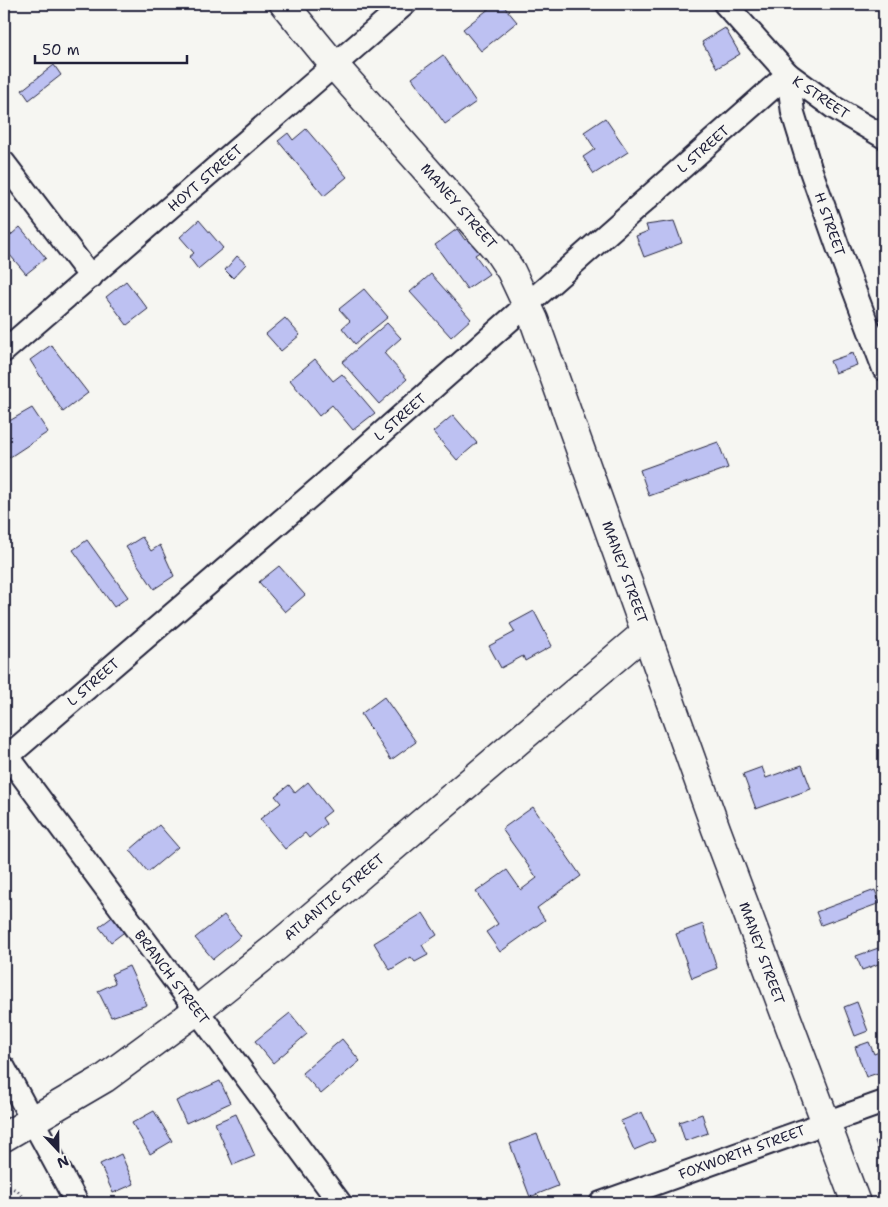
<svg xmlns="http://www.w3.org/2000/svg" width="888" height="1207" viewBox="0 0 888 1207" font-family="'Shantell Sans',sans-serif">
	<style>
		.building { fill: #bdc1f2; stroke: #22223b }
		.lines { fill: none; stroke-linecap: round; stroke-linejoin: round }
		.minor-casing { stroke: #22223b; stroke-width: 26 }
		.tertiary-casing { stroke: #22223b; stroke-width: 31 }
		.path { stroke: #22223b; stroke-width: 3; stroke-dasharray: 1 4; stroke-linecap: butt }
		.minor { stroke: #f6f6f2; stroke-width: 22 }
		.tertiary { stroke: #f6f6f2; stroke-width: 28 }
		.labels { text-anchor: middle; stroke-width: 5; stroke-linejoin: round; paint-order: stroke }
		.street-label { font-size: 14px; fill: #22223b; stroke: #f6f6f2 }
	</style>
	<rect width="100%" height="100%" fill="#f6f6f2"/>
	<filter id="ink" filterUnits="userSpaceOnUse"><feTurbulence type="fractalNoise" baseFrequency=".02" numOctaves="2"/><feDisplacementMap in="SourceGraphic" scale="10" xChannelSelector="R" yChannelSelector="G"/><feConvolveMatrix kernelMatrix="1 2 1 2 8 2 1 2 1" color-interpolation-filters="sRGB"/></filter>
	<g filter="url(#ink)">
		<g class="building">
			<path d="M495,4H502L517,22L481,51L463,29Z"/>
			<path d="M725,28L740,54L717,68L702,42Z"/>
			<path d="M443,55L476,102L445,124L412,78Z"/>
			<path d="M54,65L61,75L29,100L22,90Z"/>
			<path d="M605,118L628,152L594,174L583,157L595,149L584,132Z"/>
			<path d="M306,129L347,177L324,196L278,141L288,133L293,140Z"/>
			<path d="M199,220L223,248L198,269L189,257L194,253L180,237Z"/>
			<path d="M674,221L682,243L644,257L636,236L648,231L646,225Z"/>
			<path d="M20,227L46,258L26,274L4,248V241Z"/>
			<path d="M457,229L465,240L471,236L481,251L475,255L489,274L467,289L435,245Z"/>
			<path d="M884,242V261L878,244Z"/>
			<path d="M237,256L246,264L233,278L225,270Z"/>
			<path d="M431,274L471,319L451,337L410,292Z"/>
			<path d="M126,281L148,309L127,325L106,297Z"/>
			<path d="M364,289L388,317L355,344L342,328L350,321L339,309Z"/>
			<path d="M285,318L300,335L281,351L266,334Z"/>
			<path d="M387,323L401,338L384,353L407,379L379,404L342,362Z"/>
			<path d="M51,345L88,393L63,412L30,360Z"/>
			<path d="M853,353L857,365L835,373L830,361Z"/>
			<path d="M315,359L333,381L342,374L375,413L353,430L332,405L319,416L290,380Z"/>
			<path d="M32,408L48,432L4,461V424Z"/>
			<path d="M453,415L477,443L457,460L433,432Z"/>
			<path d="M718,442L728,468L649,496L640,470Z"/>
			<path d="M142,537L151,551L160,545L174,576L154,589L126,547Z"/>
			<path d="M87,540L128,597L114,607L73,550Z"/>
			<path d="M279,566L305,595L285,612L259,582Z"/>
			<path d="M534,611L552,646L525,661L523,656L501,668L489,646L515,632L510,624Z"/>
			<path d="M4,660L12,672L4,677Z"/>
			<path d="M384,697L416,742L391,760L361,714Z"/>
			<path d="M802,765L811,789L756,809L743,774L762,767L766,778Z"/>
			<path d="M308,782L331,811L322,818L326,824L309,838L305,833L285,849L260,819L281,803L275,796L289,785L295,793Z"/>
			<path d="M533,807L581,876L537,908L545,920L500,952L486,932L498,924L476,892L507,870L521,890L537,878L502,829Z"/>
			<path d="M159,825L178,847L148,872L130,850Z"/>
			<path d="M875,890L880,903L821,925L816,912Z"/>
			<path d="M423,913L437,935L422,945L428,955L415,962L411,957L390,970L374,943Z"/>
			<path d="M115,915L127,930L111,942L99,927Z"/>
			<path d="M224,915L241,936L213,959L195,938Z"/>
			<path d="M703,924L717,968L692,978L676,934Z"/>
			<path d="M884,946V962L862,970L856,956Z"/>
			<path d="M129,966L147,1005L111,1017L98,991L115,983L111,974Z"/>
			<path d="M857,1002L868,1031L855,1036L844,1007Z"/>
			<path d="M290,1013L307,1034L273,1063L255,1041Z"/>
			<path d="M342,1039L360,1061L321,1094L302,1073Z"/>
			<path d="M869,1042L874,1054L884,1050V1071L866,1077L855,1047Z"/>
			<path d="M220,1081L230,1103L186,1123L176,1101Z"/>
			<path d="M154,1111L172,1141L150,1154L132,1123Z"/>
			<path d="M642,1112L655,1141L634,1150L621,1121Z"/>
			<path d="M236,1114L255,1156L233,1165L215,1123Z"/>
			<path d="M702,1114L708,1133L685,1141L679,1122Z"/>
			<path d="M537,1134L558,1186L530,1197L510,1144Z"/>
			<path d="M884,1137V1162L883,1163L875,1141Z"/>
			<path d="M121,1154L134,1184L113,1193L100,1164Z"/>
		</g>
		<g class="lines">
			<g class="minor-casing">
				<g id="minor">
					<path d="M725,4L788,74L833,107L884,137"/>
					<path d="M788,74L793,113L810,168L839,250L884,369"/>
					<path d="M4,163L91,277"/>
					<path d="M4,351L405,4"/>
					<path d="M4,751L340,1203"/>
					<path d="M8,756L323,485L788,74"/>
					<path d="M4,1068L77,1203"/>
					<path d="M601,1203L884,1102"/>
				</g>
			</g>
			<g class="tertiary-casing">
				<g id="tertiary">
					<path d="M284,4L334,65L497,250L511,271L534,320L716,829L856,1203"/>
					<path d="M4,1137L105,1078L196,1011L276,947L646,632"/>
				</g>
			</g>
			<path class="path" d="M4,1191L12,1188L18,1191L26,1203"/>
			<use href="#minor" class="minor"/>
			<use href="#tertiary" class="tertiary"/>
		</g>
	</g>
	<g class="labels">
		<g class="street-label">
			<text transform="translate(821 97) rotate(34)" y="5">K STREET</text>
			<text transform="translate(703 149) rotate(-41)" y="5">L STREET</text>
			<text transform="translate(205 178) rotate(-41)" y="5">HOYT STREET</text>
			<text transform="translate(459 206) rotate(49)" y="5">MANEY STREET</text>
			<text transform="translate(830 224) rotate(71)" y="5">H STREET</text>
			<text transform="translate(400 417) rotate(-41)" y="5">L STREET</text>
			<text transform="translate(625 572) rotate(70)" y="5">MANEY STREET</text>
			<text transform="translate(93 682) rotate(-41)" y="5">L STREET</text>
			<text transform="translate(334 897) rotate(-40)" y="5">ATLANTIC STREET</text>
			<text transform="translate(762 953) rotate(70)" y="5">MANEY STREET</text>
			<text transform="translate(172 977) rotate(53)" y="5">BRANCH STREET</text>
			<text transform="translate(742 1152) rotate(-20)" y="5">FOXWORTH STREET</text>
		</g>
	</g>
	<rect width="888" height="1207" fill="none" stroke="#f6f6f2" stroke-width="20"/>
	<rect x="10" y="10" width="868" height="1187" fill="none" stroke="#22223b" stroke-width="2" filter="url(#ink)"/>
	<g transform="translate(58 1150) rotate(158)" stroke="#f6f6f2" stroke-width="4" paint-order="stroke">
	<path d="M0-4L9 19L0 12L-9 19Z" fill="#22223b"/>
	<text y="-8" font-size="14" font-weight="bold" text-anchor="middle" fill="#22223b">N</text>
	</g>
	<path d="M35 55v8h152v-8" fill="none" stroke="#22223b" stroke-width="2.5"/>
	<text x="42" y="55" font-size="15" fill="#22223b" stroke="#f6f6f2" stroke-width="4" paint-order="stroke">50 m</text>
</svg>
